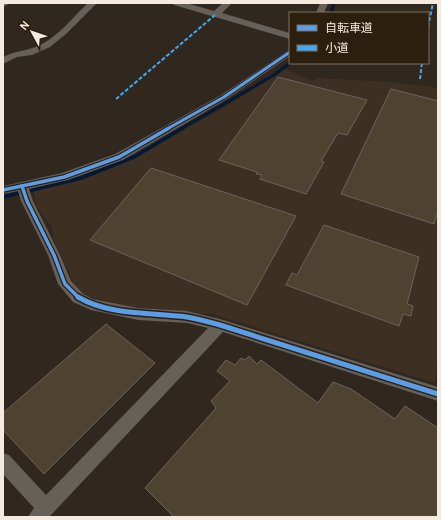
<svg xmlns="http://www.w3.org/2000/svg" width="441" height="520" viewBox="0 0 441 520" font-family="Cabin,'Noto Sans JP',sans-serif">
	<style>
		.industrial { fill: #3d2f22 }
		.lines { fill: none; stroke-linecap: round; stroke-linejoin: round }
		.stream-far1 { stroke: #041938; stroke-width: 3 }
		.stream { stroke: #041938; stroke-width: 3.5 }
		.building { fill: #4e4231; stroke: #6c655d }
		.minor { fill: #666059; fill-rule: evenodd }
		.quiet { stroke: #3fa9f5; stroke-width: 2; stroke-dasharray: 4 2; stroke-linecap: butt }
		.cycleway-far2-casing { stroke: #2d1f0e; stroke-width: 5 }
		.cycleway-far1-casing { stroke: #2d1f0e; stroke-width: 6 }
		.cycleway-casing { stroke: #2d1f0e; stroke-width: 8 }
		.cycleway-far2 { stroke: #5a9eea; stroke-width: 3 }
		.cycleway-far1 { stroke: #5a9eea; stroke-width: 3.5 }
		.cycleway { stroke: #5a9eea; stroke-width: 5 }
	</style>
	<rect width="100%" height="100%" fill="#30281f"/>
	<path class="industrial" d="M285,69L313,81L317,78L393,82L438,88V350L435,383L212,314L134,307L85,296L77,292L68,270L55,242L51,226L36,205L34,191L82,180L121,164L225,107Z"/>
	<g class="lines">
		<g class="stream-far1">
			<path d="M331,13L334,3"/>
			<path d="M181,129L274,75L290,63"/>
		</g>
		<path class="stream" d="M3,197L81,178L134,157L183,128"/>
	</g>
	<g class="building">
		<path d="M278,77L367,100L347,135L338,133L321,161L324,162L306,194L260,179L262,175L256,174L257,172L219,160Z"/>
		<path d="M391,89L438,101V211L434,224L341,194Z"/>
		<path d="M151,168L296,216L247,305L90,240Z"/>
		<path d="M324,225L419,257L407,304L413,306L411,316L403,314L399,326L286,285L292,273L297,275Z"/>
		<path d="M106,324L155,363L44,474L3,430V413Z"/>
		<path d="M249,356L257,364L261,360L318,403L333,382L351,389L395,419L405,406L438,428V517H174L145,488L216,408L211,401L230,381L217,371L226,360L235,365L241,358L245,360Z"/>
	</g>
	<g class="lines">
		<g class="minor">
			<path d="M3,3H11L3,7Z"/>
			<path d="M88,3H97L66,34L50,47L32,55L17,57L3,64V57C16,50 31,51 44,43C61,33 74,16 88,3Z"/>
			<path d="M173,3H186L214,11L223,3H232L222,13L290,33V39L174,5Z"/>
			<path d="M320,3H328L324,13H316Z"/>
			<path d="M290,49V56L227,99L123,160L68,180L29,189L33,201L60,255L71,281L83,294L93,299L138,308L187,311L220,319L438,387V401L223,332L52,514L49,517H28L34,508L3,474V453L9,455L46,495L208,328L187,323L138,320L91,310L73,302L58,284L48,255L21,201L18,191L3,194V186L62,173L115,154L221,95Z"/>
		</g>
		<g class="quiet">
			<path d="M428,27L433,3"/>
			<path d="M420,79L422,63"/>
			<path d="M116,99L215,15"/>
		</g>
		<g class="cycleway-far2-casing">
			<path id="cycleway-far2" d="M167,129L224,97L290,52"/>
		</g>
		<g class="cycleway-far1-casing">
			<g id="cycleway-far1">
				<path d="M22,186L27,201L54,255L65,284L79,298"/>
				<path d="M3,190L64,177L119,157L169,128"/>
			</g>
		</g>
		<g class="cycleway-casing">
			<path id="cycleway" d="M78,297C110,316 151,312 187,317C198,319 209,322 220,325L438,394"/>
		</g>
		<use href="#cycleway-far2" class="cycleway-far2"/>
		<use href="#cycleway-far1" class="cycleway-far1"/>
		<use href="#cycleway" class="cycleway"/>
	</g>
	<rect width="441" height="520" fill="none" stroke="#f4eae0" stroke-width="8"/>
	<rect x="289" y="12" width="140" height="52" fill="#2d1f0e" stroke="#7d7062"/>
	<rect x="297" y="25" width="20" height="6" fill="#5a9eea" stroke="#7d7062"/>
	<text x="325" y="32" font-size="12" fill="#f4eae0">自転車道</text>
	<rect x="297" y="45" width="20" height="6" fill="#3fa9f5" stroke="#7d7062"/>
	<text x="325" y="52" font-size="12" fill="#f4eae0">小道</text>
	<g transform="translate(32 32) rotate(310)" stroke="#2d1f0e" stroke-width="3" paint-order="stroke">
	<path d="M0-3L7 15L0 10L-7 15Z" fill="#f4eae0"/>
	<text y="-6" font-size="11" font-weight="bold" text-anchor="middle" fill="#f4eae0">N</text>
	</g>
</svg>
